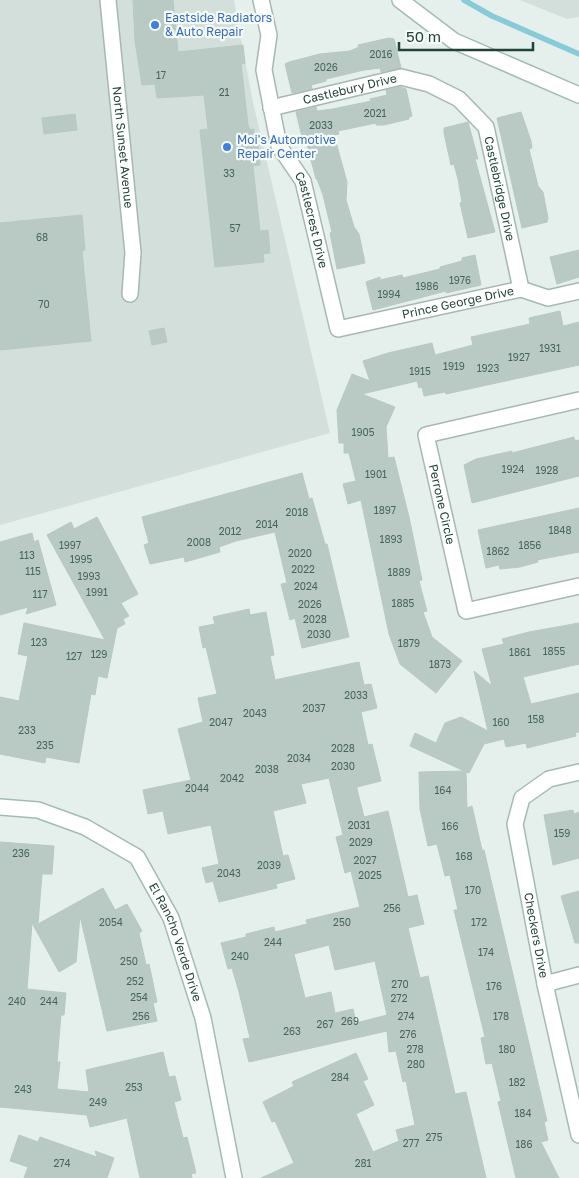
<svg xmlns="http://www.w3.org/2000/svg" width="579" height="1178" viewBox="0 0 579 1178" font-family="'Golos Text',sans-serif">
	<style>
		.built { fill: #d2dfda }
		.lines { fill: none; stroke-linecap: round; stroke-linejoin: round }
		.stream { stroke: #88cbd8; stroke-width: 5.5 }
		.building { fill: #b9cac4; stroke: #b6cac2; fill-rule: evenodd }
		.street-casing { stroke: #a7b8b3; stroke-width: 18 }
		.secondary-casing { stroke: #a2bcb3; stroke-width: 18 }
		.street { stroke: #fff; stroke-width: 15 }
		.secondary { stroke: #fff; stroke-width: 15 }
		.shop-dot { fill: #3f7fe0; stroke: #f6fbf8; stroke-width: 2 }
		.labels { text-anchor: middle; stroke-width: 4.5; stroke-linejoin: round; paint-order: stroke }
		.number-label { font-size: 10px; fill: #48655d }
		.shop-label { font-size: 12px; fill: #366cbe; stroke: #f6fbf8; text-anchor: start }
		.street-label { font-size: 12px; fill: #22433b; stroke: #f6fbf8 }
	</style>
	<rect width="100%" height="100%" fill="#e5efeb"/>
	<g class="built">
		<path d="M0,0H234L252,98L330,433L0,525Z"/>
		<path d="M520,0H579V17L567,19Z"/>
	</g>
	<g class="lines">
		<path class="stream" d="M464,0L492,16L579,54"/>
	</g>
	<g class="building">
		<path d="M133,0H173L178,52L243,45L245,63L241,64L248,125L250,130L254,129V136H257L260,165L253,166L260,231L268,230L270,253L263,254L264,262L215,267L200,130L208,129L204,95L157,98L155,84L142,85L135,41Z"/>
		<path d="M389,38L394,39L401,68L381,72L380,68L364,70L326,79V81L311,85L312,89L292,93L285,64L289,62L320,54L350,51L359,47L358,45Z"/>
		<path d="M401,87L406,89L412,116L409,117V119L384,125H376V123L338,131L339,134L334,135L347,182L346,200L354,227L359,234L365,263L337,269L330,233L332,232L323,195L317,179H316L306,141H303L296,112L316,107L317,111L333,109L371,101L370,99L387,95L386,90Z"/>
		<path d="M521,112L531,141L532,148L529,149L538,186L543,192L548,218L547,222L522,228L497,118Z"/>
		<path d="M75,114L77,130L44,134L42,118Z"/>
		<path d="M468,122L478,159H475L495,232L468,238L460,203L462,202L458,179L454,164L451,165L444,133V128Z"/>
		<path d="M82,215L85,250L82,251L91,341L0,350V223Z"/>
		<path d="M579,250V277L557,284L550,257Z"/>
		<path d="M475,255L481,285L446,293V291L373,310L366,282L380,277V280L402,275L403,278L440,269V267L462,261V258Z"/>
		<path d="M560,311L563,326L579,322V365L446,394L445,392L424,396L422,387L419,388L417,381L362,394L395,407L386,427L388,458L394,457L409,517L422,580L419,581L427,611L423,612L432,637L462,661L436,693L400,664L389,634L361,500L348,504L343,484L356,481L349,453H344V443H339L337,410L352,374L370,381L363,361L388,353L432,343L435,355L473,345L471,337L530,324L529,318Z"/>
		<path d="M164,328L167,342L152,345L149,331Z"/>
		<path d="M574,437L575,441L579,440V476L472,503L464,465L476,459L512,451V453Z"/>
		<path d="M302,473L309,499L312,498L325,544H327L349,637L302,648L295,618L290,620L281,584L287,583L275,532L236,541L219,547L220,552L185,562L184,557L150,564L144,545L149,543L142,517Z"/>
		<path d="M579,508V552L537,560L538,562L520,567L500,569L499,565L486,568L478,530Z"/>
		<path d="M97,517L138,594L121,603L129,616L123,619L125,624L117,628L107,678L98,676L95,695L91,694L79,763L46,757L45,763L0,754V697L19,701L28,656L18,654L24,623L105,640L47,535L71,522L74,529Z"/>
		<path d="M32,533L34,542L38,540L56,605L26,614L28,607L0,615V542Z"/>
		<path d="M249,609L250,615L266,612L274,655L270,656L275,680L359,662L364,685L371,684L377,708L361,712L368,745L372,744L381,781L357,787V789L364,817L388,811L408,897L417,895L424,924L408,928L420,978L428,976L455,1094L466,1092L486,1178H261L294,1163L275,1121L272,1122L263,1102L294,1086L292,1082L356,1053L368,1079L363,1081L374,1105L356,1114L373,1152L399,1141L396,1130L415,1125L406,1081L403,1082L396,1051L389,1052L387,1031L249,1062L243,1039L250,1038L239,992L232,968L228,969L221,943L246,937V934L274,927L275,932L307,924L306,920L360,907L351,871L345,873L336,837L343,835L329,778L301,784L306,803L273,811L283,856L288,855L295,879L276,884L277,888L219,902L213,881L206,883L202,868L219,864L211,825L168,834L163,811L148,814L143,790L191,780L178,729L203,722L198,698L217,694L206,647L203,648L199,627L215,624L213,617ZM329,945L335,970L375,961L387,1015L356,1023L353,1009L335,1013L331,992L305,998L294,954Z"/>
		<path d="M579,623V664L523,677L531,704L579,693V732L575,733L576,736L527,748L526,743L506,747L504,739L484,744L469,773L466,772L467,808L472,806L482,850H484L547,1121L544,1122L548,1140L541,1142L559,1178H516L498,1102L501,1101L492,1063L486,1064L481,1038L485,1037L454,910H458L450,875L445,876L437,844L428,846L420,809L419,772L464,771L410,746L415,733L436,743L445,723L461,717L488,731L474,671L492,686L482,649L504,644L502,639L529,632Z"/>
		<path d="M573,810L574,814L579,812V858L553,865L544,815Z"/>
		<path d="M0,842L54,846L52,874H42L38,924L103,888L115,910L127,904L142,931L139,933L146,965L149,964L157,1002L153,1003L157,1021L107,1031L80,916L76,962L59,972L32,923L27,989L66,993L64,1015H61L57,1062H60L57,1089L89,1092L86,1070L163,1052L169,1077L175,1076L181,1100L174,1102L183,1138L187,1137L196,1173L191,1174L192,1178H140L127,1118L90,1127L87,1115L0,1107Z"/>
		<path d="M579,891V943H575L561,896Z"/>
		<path d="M19,1135L38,1142L40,1137L97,1157L95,1151L114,1158L107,1178H24L28,1167L10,1161Z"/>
	</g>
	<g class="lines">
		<g class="street-casing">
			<g id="street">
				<path id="s1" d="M108,0L133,253L130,294"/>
				<path id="s2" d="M261,0L269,35L264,70L279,146L303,181L338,329L521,289L548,298L579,291"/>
				<path id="s3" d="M271,108L401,77L429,84L459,99L486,127L521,289"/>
				<path id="s4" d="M579,400L426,435L466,611L579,586"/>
				<path d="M545,984L579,975"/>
			</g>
		</g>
		<g class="secondary-casing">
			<g id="secondary">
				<path d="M400,0L454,41L579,95"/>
				<path id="s5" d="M579,772L549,779L522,798L515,824L545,984L579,1135"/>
				<path id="s6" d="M0,807L38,810L85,827L137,857L171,918L203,1018L234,1178"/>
			</g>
		</g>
		<use href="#street" class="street"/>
		<use href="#secondary" class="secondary"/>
	</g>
	<g class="shop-dot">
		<circle cx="155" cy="25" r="5"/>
		<circle cx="227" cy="147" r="5"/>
	</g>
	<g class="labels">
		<g class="number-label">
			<text x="381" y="58">2016</text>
			<text x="326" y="71">2026</text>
			<text x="161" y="79">17</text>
			<text x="224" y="96">21</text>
			<text x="375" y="117">2021</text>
			<text x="321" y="129">2033</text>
			<text x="229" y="177">33</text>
			<text x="235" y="232">57</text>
			<text x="42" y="241">68</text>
			<text x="460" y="284">1976</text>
			<text x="427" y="290">1986</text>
			<text x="389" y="298">1994</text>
			<text x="44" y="308">70</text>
			<text x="550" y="352">1931</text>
			<text x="519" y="361">1927</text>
			<text x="454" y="370">1919</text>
			<text x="488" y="372">1923</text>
			<text x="420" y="375">1915</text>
			<text x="363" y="436">1905</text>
			<text x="513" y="473">1924</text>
			<text x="547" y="474">1928</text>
			<text x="376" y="478">1901</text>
			<text x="385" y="514">1897</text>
			<text x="297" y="516">2018</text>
			<text x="267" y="528">2014</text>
			<text x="560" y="534">1848</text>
			<text x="230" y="535">2012</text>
			<text x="391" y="543">1893</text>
			<text x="199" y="546">2008</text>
			<text x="70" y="549">1997</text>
			<text x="530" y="549">1856</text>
			<text x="498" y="555">1862</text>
			<text x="300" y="557">2020</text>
			<text x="27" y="559">113</text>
			<text x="81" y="563">1995</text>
			<text x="303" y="573">2022</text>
			<text x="33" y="575">115</text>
			<text x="399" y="576">1889</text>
			<text x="89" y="580">1993</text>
			<text x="306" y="590">2024</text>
			<text x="97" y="596">1991</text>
			<text x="40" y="598">117</text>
			<text x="403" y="607">1885</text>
			<text x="310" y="608">2026</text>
			<text x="315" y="623">2028</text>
			<text x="319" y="638">2030</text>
			<text x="39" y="646">123</text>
			<text x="409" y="647">1879</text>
			<text x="554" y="655">1855</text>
			<text x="520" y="656">1861</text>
			<text x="99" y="658">129</text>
			<text x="74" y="660">127</text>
			<text x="440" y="668">1873</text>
			<text x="356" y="699">2033</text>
			<text x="314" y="712">2037</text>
			<text x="255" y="717">2043</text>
			<text x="536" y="723">158</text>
			<text x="221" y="726">2047</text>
			<text x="501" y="726">160</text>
			<text x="27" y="734">233</text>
			<text x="45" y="749">235</text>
			<text x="343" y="752">2028</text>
			<text x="299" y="762">2034</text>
			<text x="343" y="770">2030</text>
			<text x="267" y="773">2038</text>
			<text x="232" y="782">2042</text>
			<text x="197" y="792">2044</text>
			<text x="443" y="794">164</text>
			<text x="359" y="829">2031</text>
			<text x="450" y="830">166</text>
			<text x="562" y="837">159</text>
			<text x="361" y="846">2029</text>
			<text x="21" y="857">236</text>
			<text x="464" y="860">168</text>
			<text x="365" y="864">2027</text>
			<text x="269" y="869">2039</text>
			<text x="229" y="877">2043</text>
			<text x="370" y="879">2025</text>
			<text x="473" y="894">170</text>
			<text x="392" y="912">256</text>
			<text x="111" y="926">2054</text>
			<text x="342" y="926">250</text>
			<text x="479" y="926">172</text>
			<text x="273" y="946">244</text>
			<text x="486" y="956">174</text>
			<text x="240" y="960">240</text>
			<text x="129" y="965">250</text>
			<text x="135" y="985">252</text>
			<text x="400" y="988">270</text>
			<text x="494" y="990">176</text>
			<text x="139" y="1001">254</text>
			<text x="399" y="1002">272</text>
			<text x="17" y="1005">240</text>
			<text x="49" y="1005">244</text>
			<text x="141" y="1020">256</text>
			<text x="406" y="1020">274</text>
			<text x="501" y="1020">178</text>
			<text x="350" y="1025">269</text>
			<text x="325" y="1028">267</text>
			<text x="292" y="1035">263</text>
			<text x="408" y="1038">276</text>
			<text x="415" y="1053">278</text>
			<text x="507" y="1053">180</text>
			<text x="416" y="1068">280</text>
			<text x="340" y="1081">284</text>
			<text x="517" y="1086">182</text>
			<text x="134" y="1091">253</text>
			<text x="23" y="1093">243</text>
			<text x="98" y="1106">249</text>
			<text x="523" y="1117">184</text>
			<text x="434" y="1141">275</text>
			<text x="411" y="1147">277</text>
			<text x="524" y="1148">186</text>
			<text x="62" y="1167">274</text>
			<text x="363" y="1167">281</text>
		</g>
		<g class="shop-label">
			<text x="165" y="22">Eastside Radiators<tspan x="165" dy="14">&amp; Auto Repair</tspan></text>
			<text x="237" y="144">Moi's Automotive<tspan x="237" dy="14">Repair Center</tspan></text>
		</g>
		<g class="street-label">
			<text dy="4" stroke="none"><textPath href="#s3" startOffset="81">Castlebury Drive</textPath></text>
			<text dy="4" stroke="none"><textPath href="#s1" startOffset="148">North Sunset Avenue</textPath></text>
			<text dy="4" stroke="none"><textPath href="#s3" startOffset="298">Castlebridge Drive</textPath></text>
			<text dy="4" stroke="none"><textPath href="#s2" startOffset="231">Castlecrest Drive</textPath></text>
			<text dy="4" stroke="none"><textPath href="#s2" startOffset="466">Prince George Drive</textPath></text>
			<text dy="4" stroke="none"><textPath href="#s4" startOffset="228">Perrone Circle</textPath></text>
			<text dy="4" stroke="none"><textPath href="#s5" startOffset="204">Checkers Drive</textPath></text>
			<text dy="4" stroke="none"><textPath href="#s6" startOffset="242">El Rancho Verde Drive</textPath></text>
		</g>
	</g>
	<path d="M399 42v8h134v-8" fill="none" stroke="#22433b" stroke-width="2.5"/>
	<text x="406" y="42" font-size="15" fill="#22433b" stroke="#f6fbf8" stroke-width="4" paint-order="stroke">50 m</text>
</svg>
